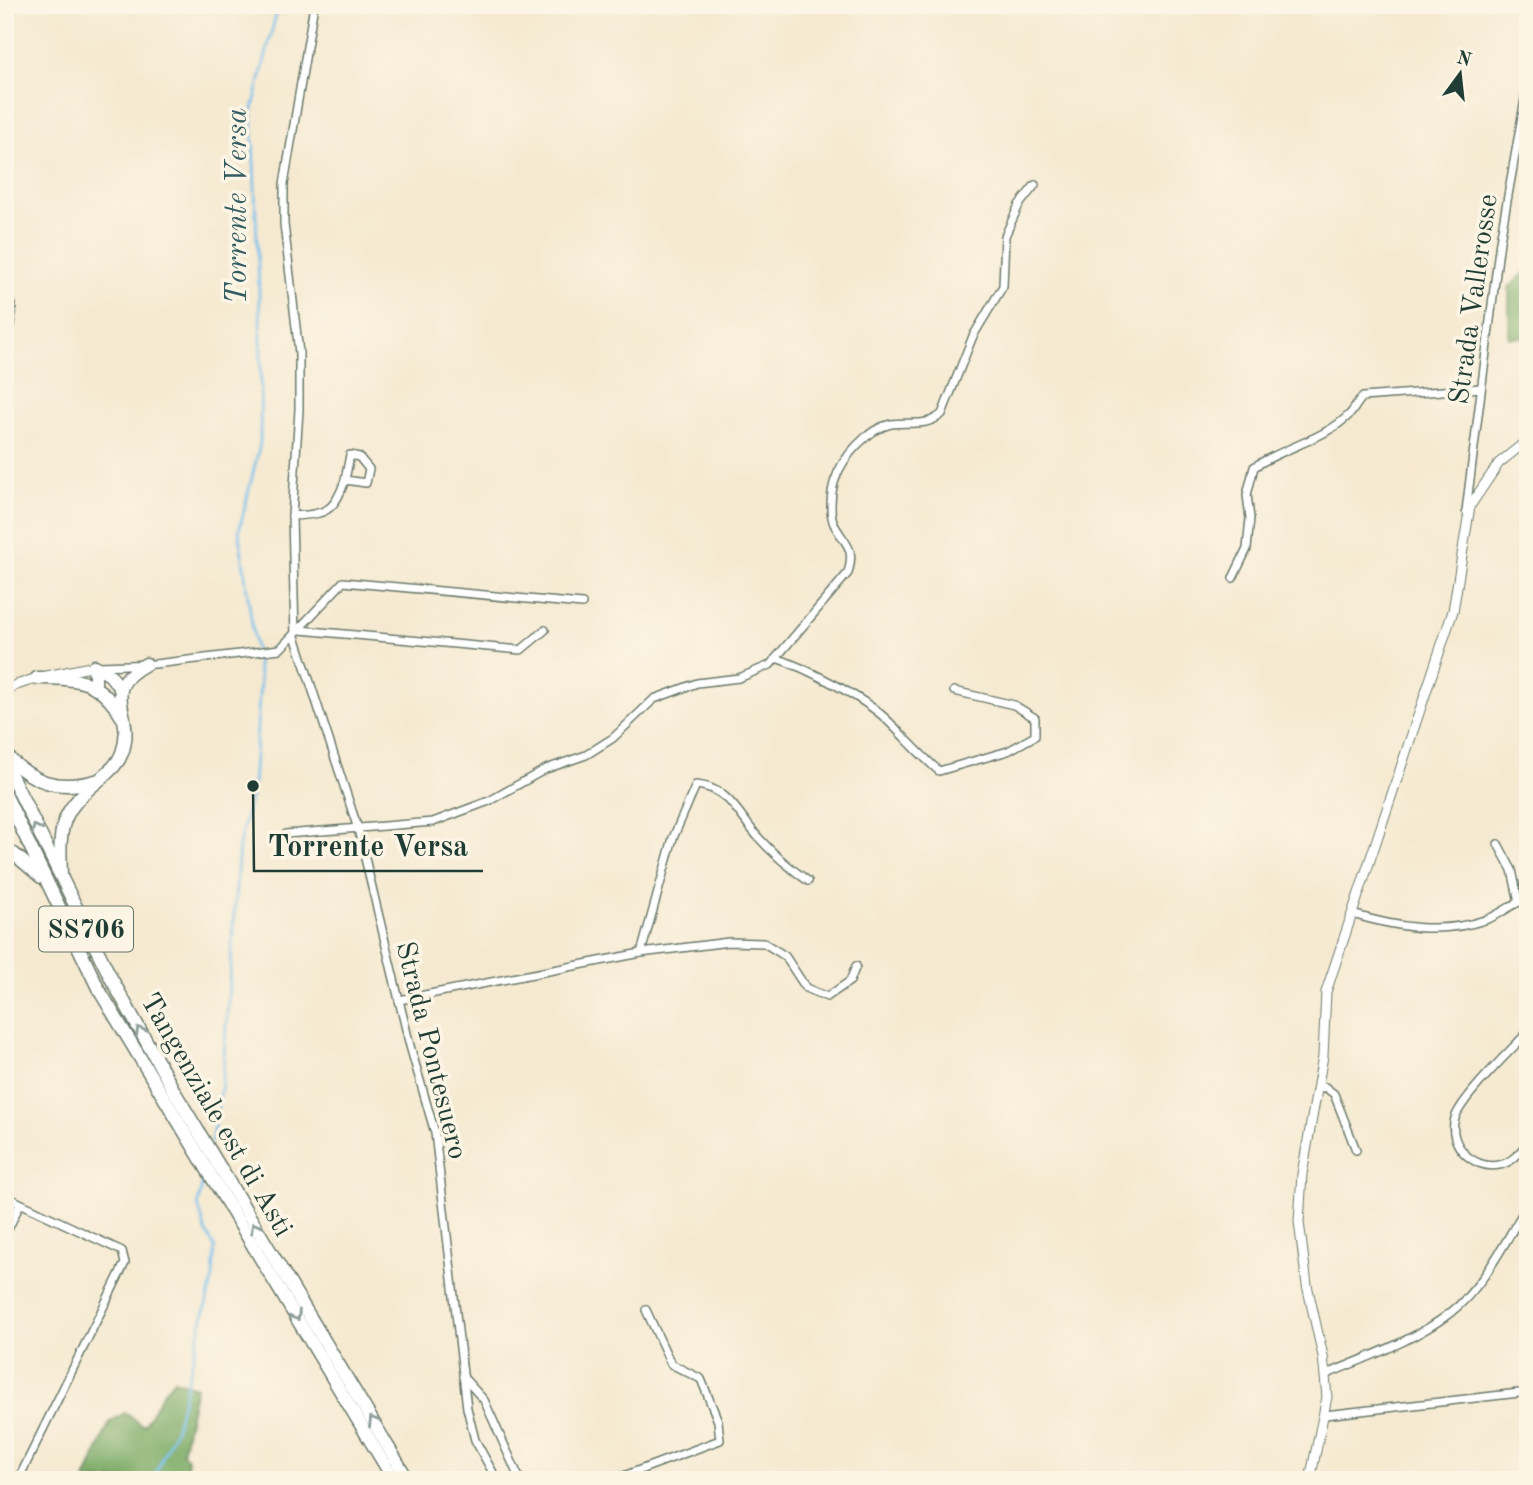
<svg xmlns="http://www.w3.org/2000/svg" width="1533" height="1485" viewBox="0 0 1533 1485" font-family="'Old Standard TT',serif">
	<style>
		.forest { fill: #7aaa65; stroke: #4c744c; stroke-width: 2 }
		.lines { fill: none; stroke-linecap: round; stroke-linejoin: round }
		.stream { stroke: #72beec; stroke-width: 2.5 }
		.minor-casing { stroke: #6a796b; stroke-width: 10 }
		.tertiary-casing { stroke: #6a796b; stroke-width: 11 }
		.trunk-casing { stroke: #6a796b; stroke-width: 15 }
		.minor { stroke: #fff; stroke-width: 7 }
		.tertiary { stroke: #fff; stroke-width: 9 }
		.trunk { stroke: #fff; stroke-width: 12 }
		.oneway { stroke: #8f9e9a }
		.labels { text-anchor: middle; stroke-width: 7; stroke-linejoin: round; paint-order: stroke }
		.shield { fill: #fcf5e5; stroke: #617469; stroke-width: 2 }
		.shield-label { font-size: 26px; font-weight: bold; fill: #1f3d34 }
		.street-label { font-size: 28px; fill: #1f3d34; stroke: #fcf5e5 }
		.water-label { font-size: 30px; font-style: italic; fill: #345d62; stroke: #fcf5e5 }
		.leader { fill: none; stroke: #1f3d34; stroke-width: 2.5 }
		.callout-dot { fill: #1f3d34; stroke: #fcf5e5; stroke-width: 2.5 }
		.callout-label { font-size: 30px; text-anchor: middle; font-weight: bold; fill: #1f3d34; stroke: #fcf5e5; stroke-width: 7; stroke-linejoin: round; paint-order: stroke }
	</style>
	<rect width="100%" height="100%" fill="#fcf5e5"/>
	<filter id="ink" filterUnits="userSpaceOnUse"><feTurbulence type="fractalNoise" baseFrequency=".0143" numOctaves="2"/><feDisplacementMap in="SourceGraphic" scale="14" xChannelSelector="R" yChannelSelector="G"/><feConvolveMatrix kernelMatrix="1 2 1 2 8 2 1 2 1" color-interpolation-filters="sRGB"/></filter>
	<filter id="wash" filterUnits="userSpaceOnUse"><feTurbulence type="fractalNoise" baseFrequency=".00686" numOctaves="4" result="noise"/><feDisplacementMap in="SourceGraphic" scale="28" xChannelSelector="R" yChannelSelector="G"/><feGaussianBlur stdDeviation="1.57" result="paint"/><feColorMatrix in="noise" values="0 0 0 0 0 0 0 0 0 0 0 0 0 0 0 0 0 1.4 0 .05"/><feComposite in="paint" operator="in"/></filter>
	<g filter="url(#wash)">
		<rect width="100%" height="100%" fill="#f5e9d0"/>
		<g class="forest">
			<path d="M1528,270V352L1524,337L1509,338V287Z"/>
			<path d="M174,1380L196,1387L182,1453L188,1459L186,1474L181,1480H85L110,1422L125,1413L144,1426L164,1391Z"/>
		</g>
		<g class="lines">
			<g class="stream">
				<path d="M211,1142L222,1084L239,845L253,786L260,683L239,531L260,444L261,341L252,113L278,5"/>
				<path d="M153,1480L176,1427L213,1277L215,1248L206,1232L198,1205L204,1173"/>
			</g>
		</g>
	</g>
	<g filter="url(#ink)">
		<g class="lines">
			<g class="minor-casing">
				<g id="minor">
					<path d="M314,5L284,184V224L299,353V410L292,516L295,636L358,829L410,1046L435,1133L467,1408L475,1440L497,1480"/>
					<path d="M1466,511L1500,241L1528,82"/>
					<path d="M292,516C325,514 334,513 345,480L366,483L369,469L359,457L350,455L345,480"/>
					<path d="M1233,578L1247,549L1250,518L1247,495L1254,467C1284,447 1324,440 1350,414C1355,409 1357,402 1363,397L1481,388"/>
					<path d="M300,630L521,650L545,630"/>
					<path d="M776,658C806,668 861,696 885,718C903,735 919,754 939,771L1008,751L1035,736V718L1014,705L954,691"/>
					<path d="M99,666L155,664L280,649L343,582L582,604"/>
					<path d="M286,834L433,822L489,801L546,769L586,755L613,738L654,699L697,683L739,678L770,665L848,573C856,546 844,544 834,524C829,513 831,491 835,480C842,458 867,429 891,424C911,421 925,428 942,414L973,336L1003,286L1005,236L1019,205L1035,185"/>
					<path d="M1352,914C1396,927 1439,935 1485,920C1497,916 1508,907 1519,902L1512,870L1498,844"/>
					<path d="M641,953L673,838L696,785C730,788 738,815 759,838C774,855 790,868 808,881"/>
					<path d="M399,1000L641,953L729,942L764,943L785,956L806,988L827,997L850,981L856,966"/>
					<path d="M1528,1032C1510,1051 1463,1096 1455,1118C1447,1144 1473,1170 1499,1165C1512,1163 1520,1152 1528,1143"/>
					<path d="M1317,1090L1325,1087L1334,1094L1356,1150"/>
					<path d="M5,1196L122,1251L125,1263L18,1480"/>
					<path d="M5,1236L20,1204"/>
					<path d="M1325,1375C1367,1357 1414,1341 1450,1313C1484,1287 1506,1240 1528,1204"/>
					<path d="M463,1377L484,1400L520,1480"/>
					<path d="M1325,1415L1528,1392"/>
					<path d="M613,1480L720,1440L718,1421L701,1379L671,1364L646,1310"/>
				</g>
			</g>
			<g class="tertiary-casing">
				<g id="tertiary">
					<path d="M5,689L37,678L95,666"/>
					<path d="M1310,1480L1327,1397L1323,1356L1307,1285L1299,1222L1302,1174L1323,1056L1326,992L1453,611L1470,506L1499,463L1528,440"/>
				</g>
			</g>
			<g class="trunk-casing">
				<g id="trunk">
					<path d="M5,296L10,310L5,337"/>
					<path d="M37,678C79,679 98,678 122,717"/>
					<path d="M95,685V666L110,675L120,688"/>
					<path d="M5,754C32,783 58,791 95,781"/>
					<path d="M5,763L111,978L174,1091L408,1480"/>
					<path d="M5,794L98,988L394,1480"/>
					<path d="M5,851L14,854L41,877"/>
					<path d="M61,874C59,826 60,812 98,781C108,772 117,766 122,753C137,712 96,691 146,664"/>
				</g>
			</g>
			<use href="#minor" class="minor"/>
			<use href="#tertiary" class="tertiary"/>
			<use href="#trunk" class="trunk"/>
		</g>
		<defs><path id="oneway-chevron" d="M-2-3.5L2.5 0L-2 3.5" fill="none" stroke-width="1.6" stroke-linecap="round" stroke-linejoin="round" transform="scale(1.75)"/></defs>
		<g class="oneway">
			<use href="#oneway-chevron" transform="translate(36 829) rotate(-116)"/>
			<use href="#oneway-chevron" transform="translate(140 1031) rotate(-119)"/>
			<use href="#oneway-chevron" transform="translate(255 1227) rotate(-121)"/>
			<use href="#oneway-chevron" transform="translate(296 1316) rotate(59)"/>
			<use href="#oneway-chevron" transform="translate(373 1421) rotate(-121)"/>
		</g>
	</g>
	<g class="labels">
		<rect class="shield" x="39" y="906.5" width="94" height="45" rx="5"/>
		<g class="shield-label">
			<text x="86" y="938">SS706</text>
		</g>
		<g class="street-label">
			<text transform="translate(1472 299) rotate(-82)" y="10">Strada Vallerosse</text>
			<text transform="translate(433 1050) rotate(76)" y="10">Strada Pontesuero</text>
			<text transform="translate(218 1114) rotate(60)" y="10">Tangenziale est di Asti</text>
		</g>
		<g class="water-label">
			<text transform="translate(236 206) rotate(-90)" y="10">Torrente Versa</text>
		</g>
	</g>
	<path class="leader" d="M253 786L254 871H483"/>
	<circle class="callout-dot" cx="253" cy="786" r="7"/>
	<g class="callout-label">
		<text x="368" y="856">Torrente Versa</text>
	</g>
	<rect width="1533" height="1485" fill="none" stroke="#fcf5e5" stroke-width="28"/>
	<g transform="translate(1460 74) rotate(15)" stroke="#fcf5e5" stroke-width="5" paint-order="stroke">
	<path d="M0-5L12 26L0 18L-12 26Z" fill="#1f3d34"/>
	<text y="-10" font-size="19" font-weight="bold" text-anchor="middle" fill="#1f3d34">N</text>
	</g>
</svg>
